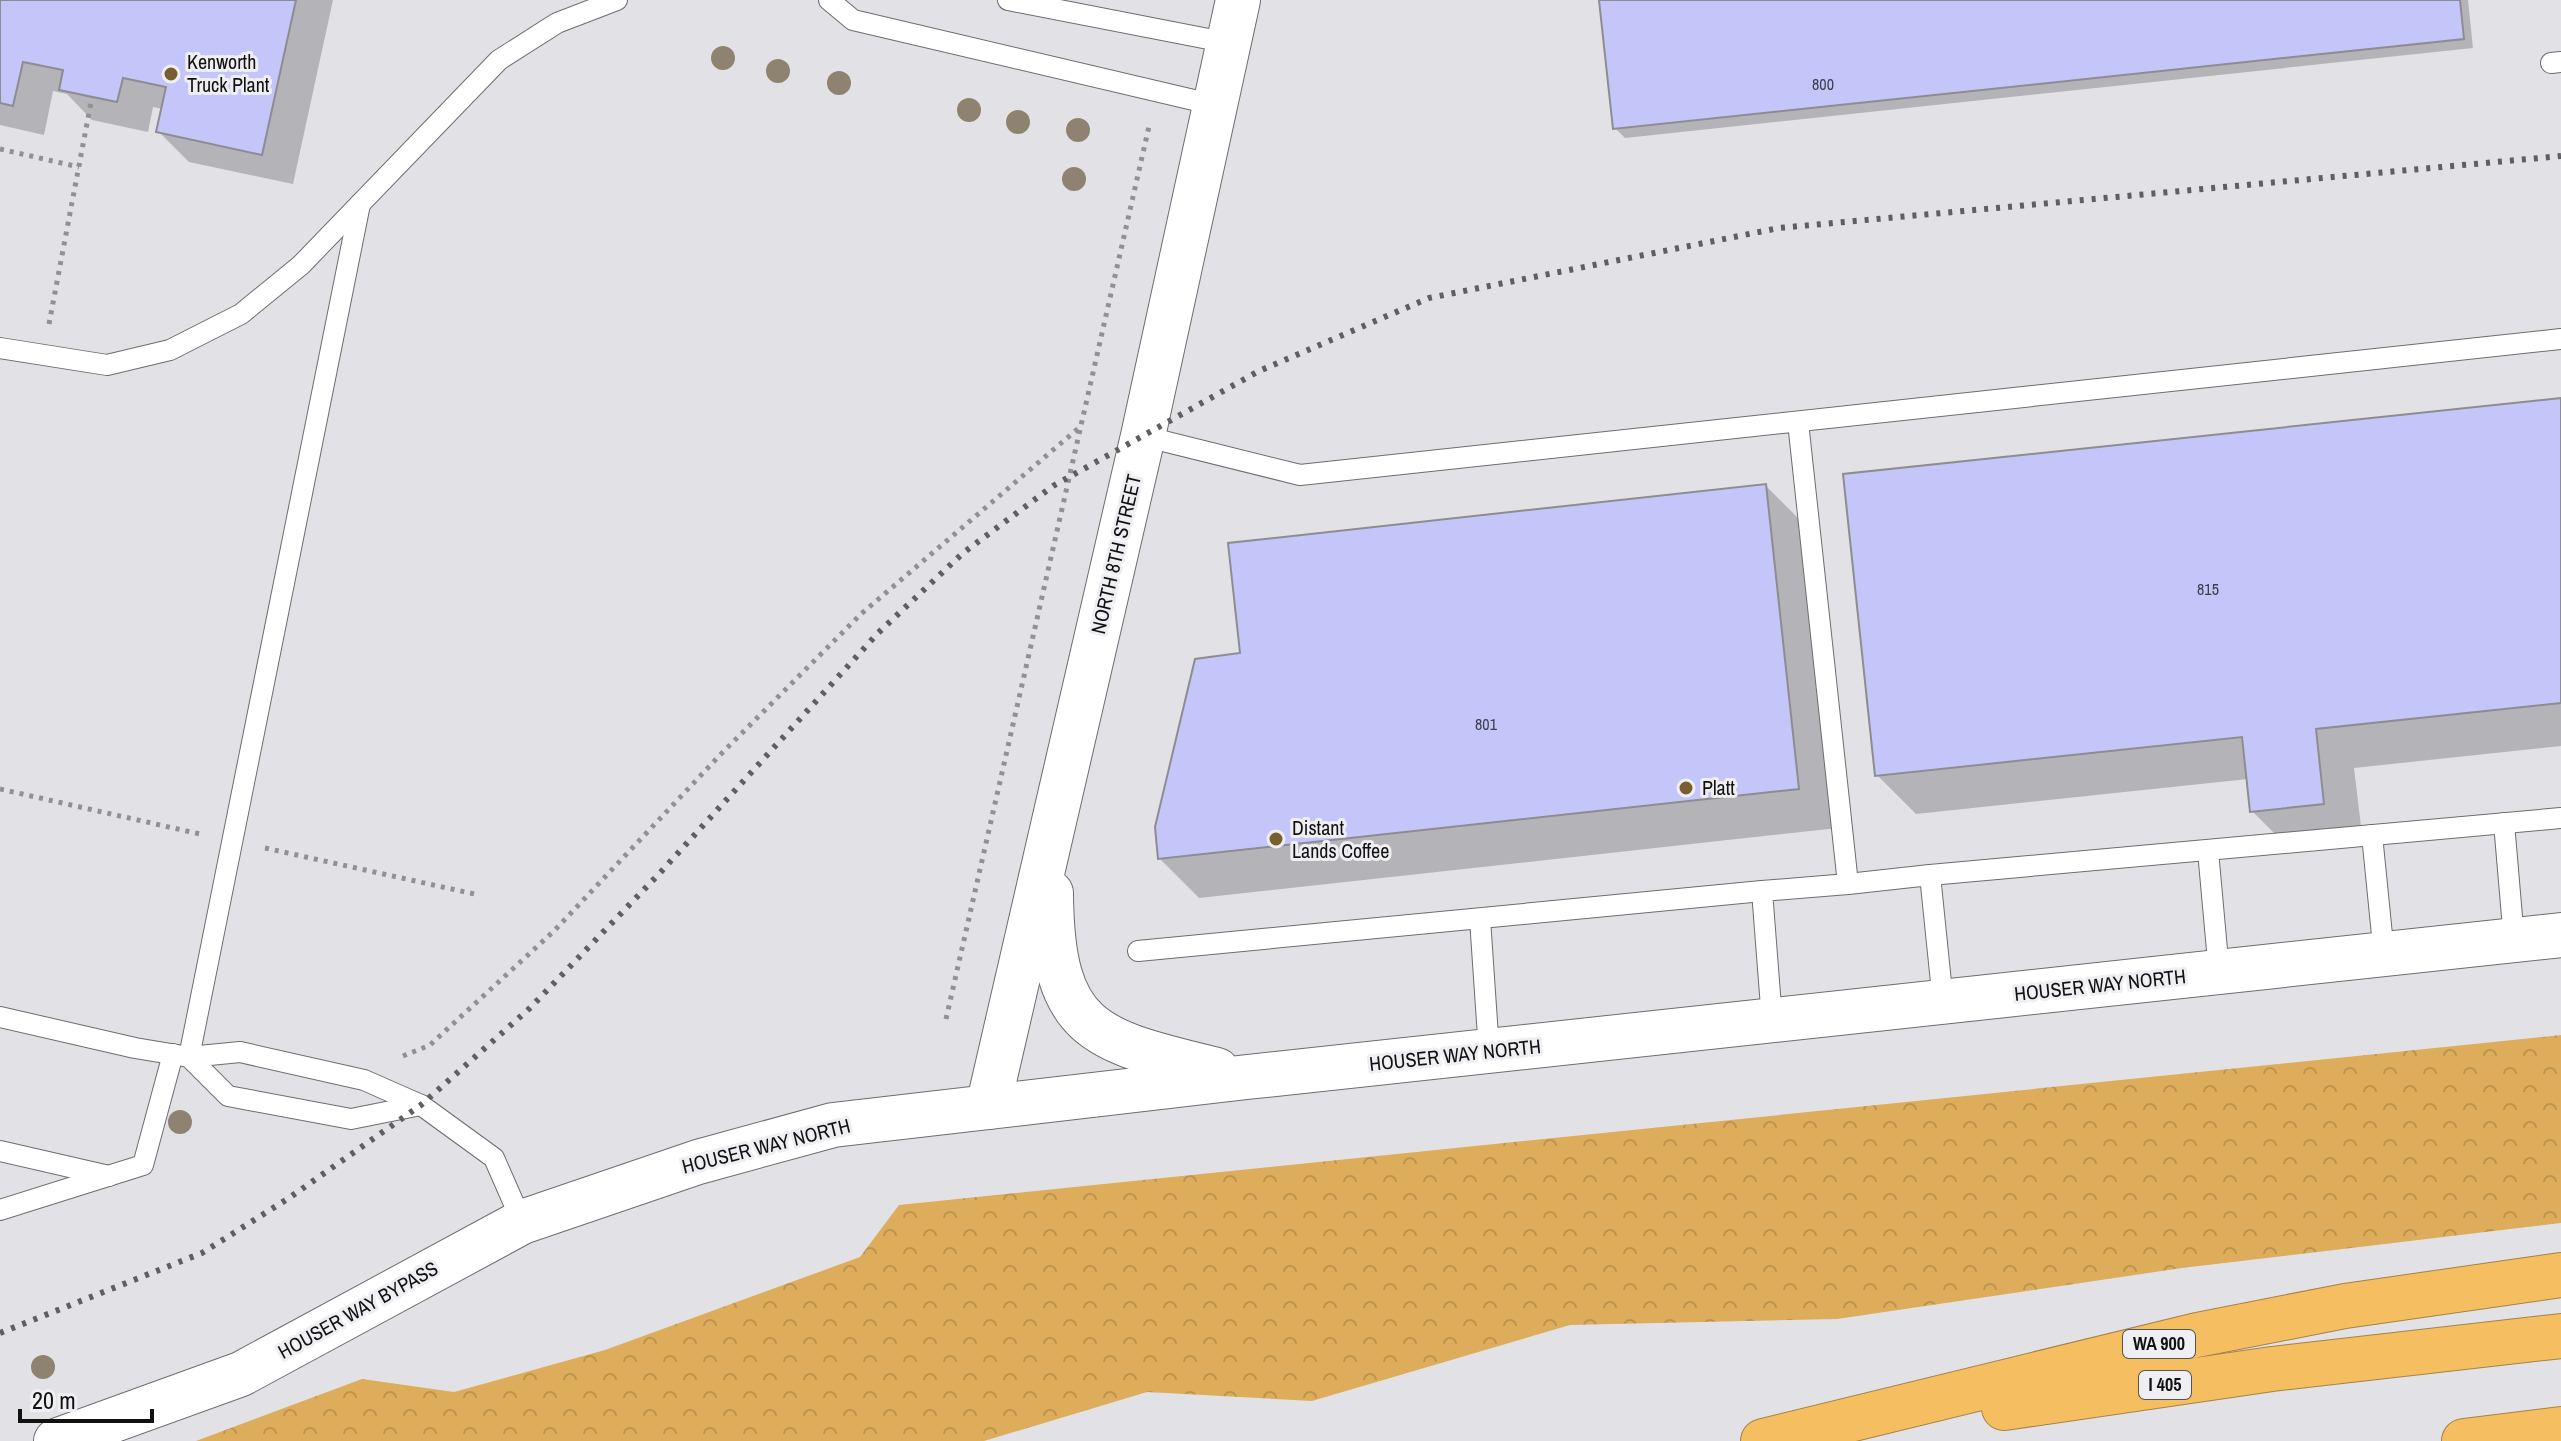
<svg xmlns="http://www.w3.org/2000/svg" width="2561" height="1441" viewBox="0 0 2561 1441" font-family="'Archivo Narrow',sans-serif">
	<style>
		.forest { fill: url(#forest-crowns) }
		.shadow { fill: #0003 }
		.building { fill: #c4c6f9; stroke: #8d8d91; stroke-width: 2 }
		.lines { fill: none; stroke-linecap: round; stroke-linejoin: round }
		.service-casing { stroke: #6d6d70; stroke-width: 22 }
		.tertiary-casing { stroke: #6d6d70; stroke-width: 46 }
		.motorway-casing { stroke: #a58245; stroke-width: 46 }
		.path { stroke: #919193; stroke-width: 5; stroke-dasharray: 4 6; stroke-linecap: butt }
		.service { stroke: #fff; stroke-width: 20 }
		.tertiary { stroke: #fff; stroke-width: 44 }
		.motorway { stroke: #f5bf61; stroke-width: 44 }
		.rail { stroke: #5f5f61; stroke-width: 6; stroke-dasharray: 4 8; stroke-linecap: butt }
		.tree { fill: #8e8370 }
		.poi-dot { fill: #795e30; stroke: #efeff3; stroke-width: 3 }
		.labels { text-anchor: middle; stroke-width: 6; stroke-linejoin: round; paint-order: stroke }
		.number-label { font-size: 16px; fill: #3e3e4c }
		.shield { fill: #efeff3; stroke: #545456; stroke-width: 2 }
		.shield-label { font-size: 18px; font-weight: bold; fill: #111112 }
		.poi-label { font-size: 20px; fill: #111112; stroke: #efeff3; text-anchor: start }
		.street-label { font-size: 20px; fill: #111112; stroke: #efeff3 }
	</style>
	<defs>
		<pattern id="forest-crowns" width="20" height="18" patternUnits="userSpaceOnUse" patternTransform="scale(2)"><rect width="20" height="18" fill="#ddad5b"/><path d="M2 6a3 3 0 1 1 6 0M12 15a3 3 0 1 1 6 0" fill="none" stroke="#bd944e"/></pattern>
	</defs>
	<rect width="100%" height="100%" fill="#e2e2e6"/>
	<path class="forest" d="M2561,1035V1223L2182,1268L1837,1319L1570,1325L1312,1401L1147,1392L984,1441H196L362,1379L454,1392L605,1350L860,1257L899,1205Z"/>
	<g class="shadow">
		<path d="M0,0H333L293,184L189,162L158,131L163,109L153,107L148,132L92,120L67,94L53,91L44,135L0,125Z"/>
		<path d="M1601,0H2468L2473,48L1625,138L1615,128Z"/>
		<path d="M2561,400V746L2354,768L2363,843L2291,850L2252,811L2248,779L1916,814L1877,775Z"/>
		<path d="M1766,486L1805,525L1838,828L1199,898L1160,859L1242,654Z"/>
	</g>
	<g class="building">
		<path d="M0,0H296L262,155L156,132L166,87L123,78L117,102L59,90L63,70L23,62L13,106L0,103Z"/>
		<path d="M1599,0H2460L2464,39L1613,129Z"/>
		<path d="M2561,398V703L2316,729L2324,804L2250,812L2242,737L1875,776L1843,474Z"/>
		<path d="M1766,484L1799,789L1158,859L1155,827L1195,659L1240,653L1228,543Z"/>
	</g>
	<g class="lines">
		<g class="service-casing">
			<g id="service">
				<path d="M829,0L853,20L1215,105"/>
				<path d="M1008,0L1229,43"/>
				<path d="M2551,63L2561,62"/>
				<path d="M0,348L107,365L170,350L241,314L301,265L499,60L557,23L617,0"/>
				<path d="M1143,436L1300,475L2561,339"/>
				<path d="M2504,823L2514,940"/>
				<path d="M2372,835L2384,955"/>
				<path d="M2208,851L2219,972"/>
				<path d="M1930,875L2561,818"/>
				<path d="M1848,884L1930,875L1943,1002"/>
				<path d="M1480,919L1489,1051"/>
				<path d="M1138,951L1762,891"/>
				<path d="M0,1017L135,1048L189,1057L240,1052L364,1080L421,1105L494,1158L522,1222"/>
				<path d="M1772,1020L1762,891L1848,884L1798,422"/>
				<path d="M189,1057L360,204"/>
				<path d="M189,1057L228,1096L351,1119L421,1105"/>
				<path d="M0,1151L109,1176"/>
				<path d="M0,1210L143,1165L173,1054"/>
			</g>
		</g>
		<g class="tertiary-casing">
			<g id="tertiary">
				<path d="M1051,893C1052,1032 1094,1040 1217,1070"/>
				<path d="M988,1107L1143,436L1238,0"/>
				<path d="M56,1441L241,1374L522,1222L698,1162L833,1125L1247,1077L2561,935"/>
			</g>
		</g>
		<g class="motorway-casing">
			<g id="motorway">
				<path d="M2004,1408L2272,1369L2561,1336"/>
				<path d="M1763,1441L2197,1335L2345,1306L2561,1275"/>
				<path d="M2464,1441L2561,1429"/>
			</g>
		</g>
		<g class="path">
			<path d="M0,149L79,167"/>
			<path d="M49,324L92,97"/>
			<path d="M0,789L200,834"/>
			<path d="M265,848L479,895"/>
			<path d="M946,1019L1150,122"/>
			<path d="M403,1056L430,1045L554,931L720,755L861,614L1080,427"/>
		</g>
		<use href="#service" class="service"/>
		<use href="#tertiary" class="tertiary"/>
		<use href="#motorway" class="motorway"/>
		<path class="rail" d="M0,1333L202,1253L289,1198L421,1105L530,1008L658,875L878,633L963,553L1053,486L1259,371L1429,298L1779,228L2561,156"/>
	</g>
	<g class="tree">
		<circle cx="723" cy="58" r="12"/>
		<circle cx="778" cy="71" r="12"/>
		<circle cx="839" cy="83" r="12"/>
		<circle cx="969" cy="110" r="12"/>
		<circle cx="1018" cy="122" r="12"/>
		<circle cx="1078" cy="130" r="12"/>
		<circle cx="1074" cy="179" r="12"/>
		<circle cx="180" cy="1122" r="12"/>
		<circle cx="43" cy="1367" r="12"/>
	</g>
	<g class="poi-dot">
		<circle cx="171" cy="74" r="8"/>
		<circle cx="1686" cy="788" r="8"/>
		<circle cx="1276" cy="839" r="8"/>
	</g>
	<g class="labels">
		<g class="number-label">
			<text x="1823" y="90">800</text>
			<text x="2208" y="595">815</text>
			<text x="1486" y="730">801</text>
		</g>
		<g class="shield">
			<rect x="2123" y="1330" width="72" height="28" rx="6"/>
			<rect x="2139" y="1371" width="52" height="28" rx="6"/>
		</g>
		<g class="shield-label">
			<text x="2159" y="1350">WA 900</text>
			<text x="2165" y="1391">I 405</text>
		</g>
		<g class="poi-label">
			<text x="187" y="69">Kenworth<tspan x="187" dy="23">Truck Plant</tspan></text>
			<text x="1702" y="795">Platt</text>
			<text x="1292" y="835">Distant<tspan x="1292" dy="23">Lands Coffee</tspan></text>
		</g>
		<g class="street-label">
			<text transform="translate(1116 554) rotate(-77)" y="7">NORTH 8TH STREET</text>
			<text transform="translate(2100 985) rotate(-6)" y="7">HOUSER WAY NORTH</text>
			<text transform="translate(1455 1055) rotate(-6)" y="7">HOUSER WAY NORTH</text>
			<text transform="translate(766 1146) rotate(-14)" y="7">HOUSER WAY NORTH</text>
			<text transform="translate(358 1310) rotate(-29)" y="7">HOUSER WAY BYPASS</text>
		</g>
	</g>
	<path d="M20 1409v12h132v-12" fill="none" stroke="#111112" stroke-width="4"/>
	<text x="32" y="1409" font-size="24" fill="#111112" stroke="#efeff3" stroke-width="6" paint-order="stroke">20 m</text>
</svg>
